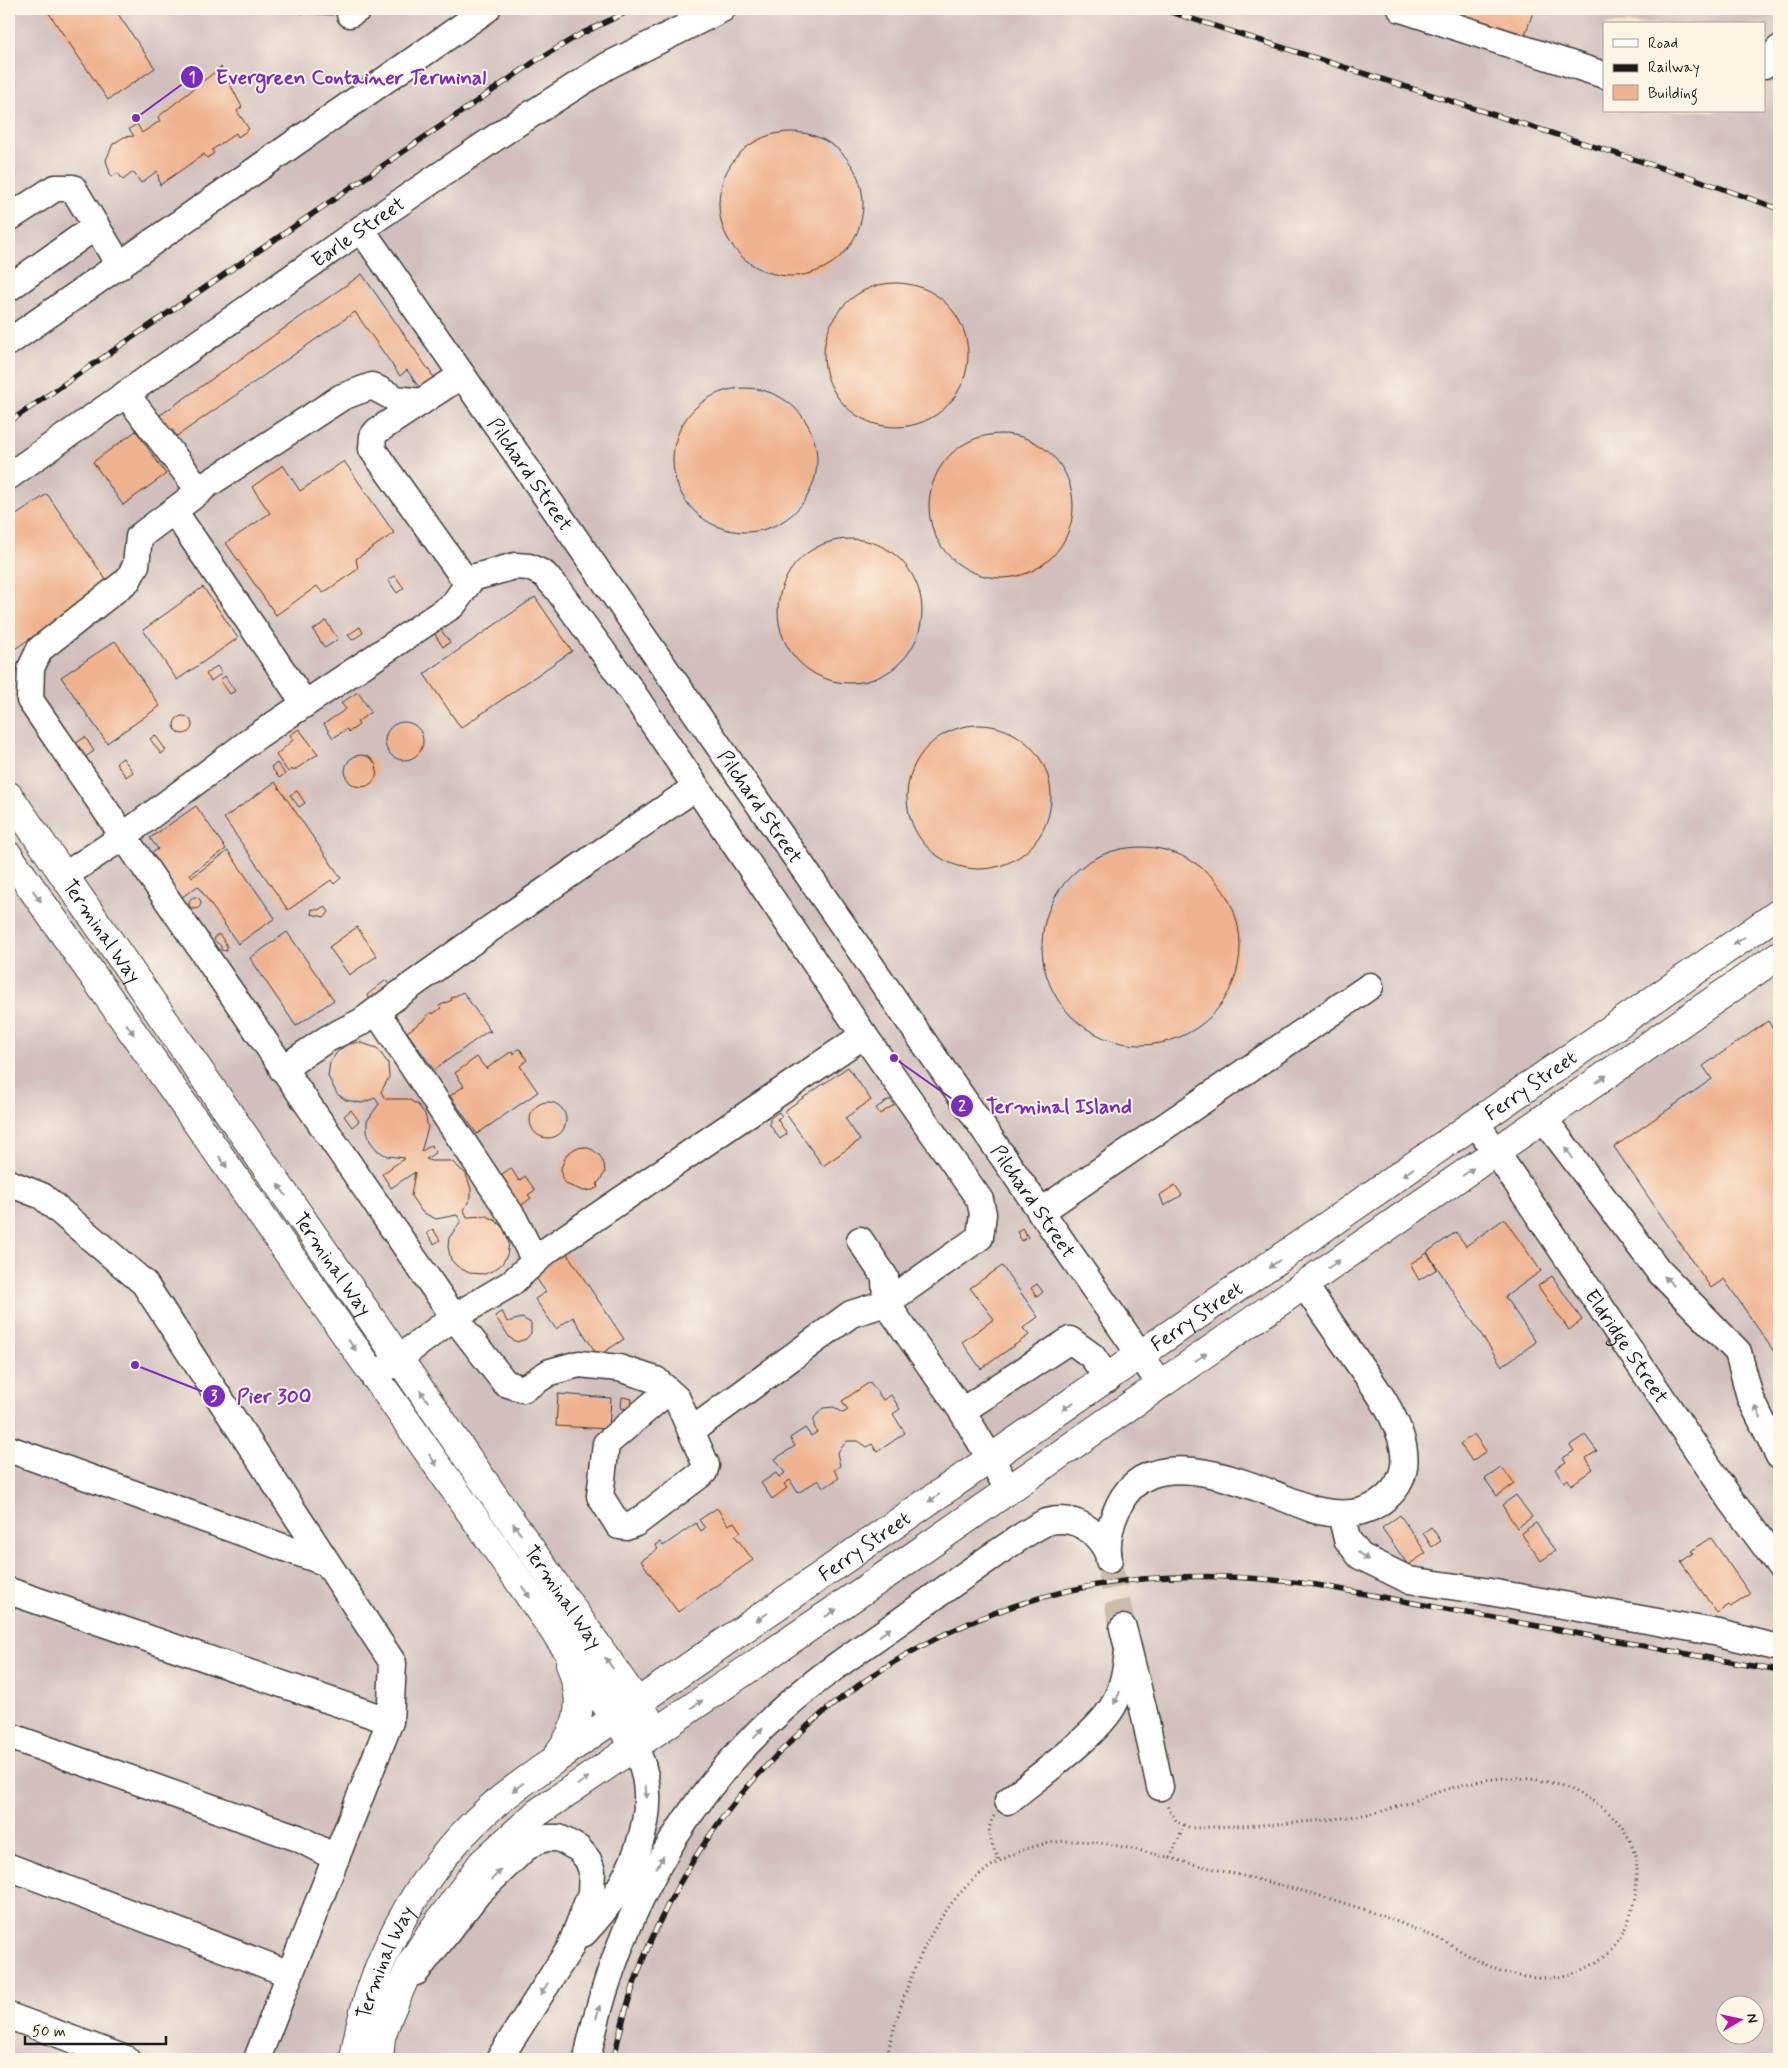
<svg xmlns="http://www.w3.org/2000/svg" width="1788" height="2068" viewBox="0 0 1788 2068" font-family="Mynerve,sans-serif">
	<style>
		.industrial { fill: #d1bfbd; fill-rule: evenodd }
		.building { fill: #efb28f }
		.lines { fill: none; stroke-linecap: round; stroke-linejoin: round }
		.minor-tunnel { stroke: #ccbdaa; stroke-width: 26; stroke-dasharray: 26 13; stroke-linecap: butt }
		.minor-casing { stroke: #3d3a37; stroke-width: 29 }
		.major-casing { stroke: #3d3a37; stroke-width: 30 }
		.path { stroke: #3d3a37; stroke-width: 3; stroke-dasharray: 1 4; stroke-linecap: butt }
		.minor { stroke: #fff; stroke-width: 26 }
		.major { stroke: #fff; stroke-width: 28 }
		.rail-casing { stroke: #1c1c1c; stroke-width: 5.5 }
		.rail { stroke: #fcf5e5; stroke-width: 4; stroke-dasharray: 11; stroke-linecap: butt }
		.oneway { fill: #999 }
		.labels { text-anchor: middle; stroke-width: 4; stroke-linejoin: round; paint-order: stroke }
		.street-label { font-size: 20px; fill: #1c1c1c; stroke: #fcf5e5 }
		.leader { fill: none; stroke: #7b2cbf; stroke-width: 2 }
		.callout-dot { fill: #7b2cbf; stroke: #fcf5e5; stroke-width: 2 }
		.mark-label { font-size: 15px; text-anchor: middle; font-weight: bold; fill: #fff }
		.callout-label { font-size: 21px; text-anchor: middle; font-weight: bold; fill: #7b2cbf; stroke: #fcf5e5; stroke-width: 4; stroke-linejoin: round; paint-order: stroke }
	</style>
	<rect width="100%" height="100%" fill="#fcf5e5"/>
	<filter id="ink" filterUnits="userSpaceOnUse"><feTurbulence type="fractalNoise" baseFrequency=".02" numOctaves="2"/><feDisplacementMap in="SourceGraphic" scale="10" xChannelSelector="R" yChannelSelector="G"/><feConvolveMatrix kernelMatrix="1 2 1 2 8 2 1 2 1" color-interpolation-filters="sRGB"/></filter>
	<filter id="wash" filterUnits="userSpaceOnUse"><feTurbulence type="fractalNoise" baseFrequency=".0096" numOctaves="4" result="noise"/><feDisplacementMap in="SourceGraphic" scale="20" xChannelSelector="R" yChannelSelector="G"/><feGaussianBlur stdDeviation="1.12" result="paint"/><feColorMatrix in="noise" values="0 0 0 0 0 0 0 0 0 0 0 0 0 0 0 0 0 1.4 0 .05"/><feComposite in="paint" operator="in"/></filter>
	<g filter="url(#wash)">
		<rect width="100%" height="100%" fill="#f8e5ce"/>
		<path class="industrial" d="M9,9H1779V2059H9ZM1604,24H1764V111H1604ZM1726,2006H1756V2036H1726Z"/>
		<g id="blocks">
			<g class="building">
				<path d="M46,9H123L118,14L155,68L108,100Z"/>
				<path d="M299,9H334L333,15L299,13Z"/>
				<path d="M1434,9H1523L1533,12L1524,38Z"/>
				<path d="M221,67L242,107L237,111L249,129L238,137L236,133L212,150L214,153L207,158L204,154L160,185L157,171L141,183L133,172L123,180L118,173L111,177L106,160L113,144L124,137L134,136L129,129L137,124L142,133L160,121L158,117Z"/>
				<circle cx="791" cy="204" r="72"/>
				<path d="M362,274L435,379L420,389L407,370L400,376L355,312L177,436L172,430L167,434L156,418Z"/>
				<circle cx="896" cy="355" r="72"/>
				<circle cx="745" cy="460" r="72"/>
				<path d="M136,431L166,474L123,505L93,462Z"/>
				<circle cx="1001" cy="506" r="72"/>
				<path d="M344,461L394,533L356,559L358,569L323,593L317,586L276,615L226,543L270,513L252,487L283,465L300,491Z"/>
				<path d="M47,494L109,584L9,653V520Z"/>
				<circle cx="850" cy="611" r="72"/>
				<path d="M395,576L404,588L397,593L388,580Z"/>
				<path d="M203,587L238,638L177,680L143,630Z"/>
				<path d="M535,597L572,651L461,728L424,674Z"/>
				<path d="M326,621L338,639L325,648L313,630Z"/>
				<path d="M360,627L363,633L352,640L348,635Z"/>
				<path d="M440,629L450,642L443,647L434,633Z"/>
				<path d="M115,641L160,706L107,743L61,677Z"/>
				<path d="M217,666L222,673L211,681L206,674Z"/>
				<path d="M225,676L235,691L230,694L220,680Z"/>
				<path d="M358,692L371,712L357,722L359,725L349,732L347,729L333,738L324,724L346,709L341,703Z"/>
				<circle cx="183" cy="725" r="9"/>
				<circle cx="404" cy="741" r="19"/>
				<circle cx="979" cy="797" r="72"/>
				<path d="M299,729L318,754L293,771L292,769L288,772L276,755L293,740L290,735Z"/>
				<path d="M155,735L166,750L161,754L150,739Z"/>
				<path d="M85,737L94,751L84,758L75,744Z"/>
				<circle cx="361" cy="771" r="16"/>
				<path d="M123,758L133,772L126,777L116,763Z"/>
				<path d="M277,763L285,774L279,778L271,767Z"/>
				<path d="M275,782L341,878L334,884L331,880L288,910L224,818Z"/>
				<path d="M297,791L305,803L299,807L290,795Z"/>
				<path d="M196,806L226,849L190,874L192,877L228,851L275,918L238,944L198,886L182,897L152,853L158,849L150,838Z"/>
				<circle cx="1141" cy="946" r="99"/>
				<circle cx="195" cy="903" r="6"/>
				<path d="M325,906L329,912L325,917L311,914L312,909L318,910Z"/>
				<path d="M357,927L377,956L349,975L329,947Z"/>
				<path d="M287,932L334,1000L296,1026L250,958Z"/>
				<path d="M216,935H220L227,946V951L221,950V946L214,940Z"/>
				<path d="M386,980L391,988L372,1002L367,995Z"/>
				<path d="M463,992L491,1032L488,1031L434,1070L407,1032L427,1018L426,1016L432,1012L433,1014L441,1008L439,1006L452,1000L451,998Z"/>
				<path d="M1768,1021L1777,1035L1779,1033V1359L1724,1279L1711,1288L1614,1147L1712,1079L1703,1066Z"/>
				<path d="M358,1042L377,1048L388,1063L389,1077L381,1092L385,1099H408L418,1105L425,1114L428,1127L421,1152L431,1145L436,1152L426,1159L431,1161H451L466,1174L471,1189V1197L464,1210L467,1217L487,1216L496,1221L505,1230L509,1244L507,1255L502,1264L494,1270L485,1274L469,1273L458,1267L451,1260L448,1247L449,1238L461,1221L457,1215L436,1219L422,1212L411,1196L415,1172L391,1188L382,1174L405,1158L387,1156L377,1150L370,1141L367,1131V1121L379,1104L375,1098L362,1103L346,1100L337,1094L328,1076L330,1062L338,1051L346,1045Z"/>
				<path d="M520,1049L527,1060L520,1066L538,1092L477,1134L450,1096L464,1086L455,1073L477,1057L486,1069L512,1051L514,1054L516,1050Z"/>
				<path d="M848,1067L871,1100L845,1118L860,1140L823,1166L784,1111Z"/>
				<path d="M890,1099L894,1105L880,1114L876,1108Z"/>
				<circle cx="548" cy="1120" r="18"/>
				<path d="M351,1110L359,1121L352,1127L344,1116Z"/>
				<path d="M779,1112L782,1116L777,1119L787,1134L780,1139L770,1125V1118Z"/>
				<path d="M585,1147L593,1150L600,1156L604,1164L605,1173L597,1184L598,1187L593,1190L583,1191L568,1185L562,1179L561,1168L567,1154L576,1148Z"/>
				<path d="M511,1168L519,1181L525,1176L535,1190L528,1195L531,1198L517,1209L496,1178Z"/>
				<path d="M1175,1185L1182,1195L1164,1206L1160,1195Z"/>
				<path d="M1504,1219L1541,1271L1505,1297L1536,1342L1502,1366L1427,1252L1456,1232L1466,1246Z"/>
				<path d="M1022,1228L1028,1237L1022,1241L1017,1232Z"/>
				<path d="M433,1229L440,1240L434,1244L427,1233Z"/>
				<path d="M566,1252L624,1339L598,1356L573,1317L556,1329L535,1299L546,1292L534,1275Z"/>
				<path d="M1427,1253L1437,1269L1419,1280L1410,1264Z"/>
				<path d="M1002,1266L1038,1317L1023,1328L1029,1335L981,1369L962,1342L994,1319L970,1288Z"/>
				<path d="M1552,1276L1582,1320L1569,1330L1538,1286Z"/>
				<path d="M1037,1284L1043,1292L1037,1297L1031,1288Z"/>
				<path d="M502,1311L507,1322L522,1318L531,1323V1333L526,1339L517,1342L510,1338L495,1316Z"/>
				<path d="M870,1382L883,1400L891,1395L900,1409L893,1414L905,1433L877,1452L872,1444L867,1447L858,1441H847L837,1453L840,1466L834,1470L839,1478L824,1488L818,1480L798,1493L790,1480L784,1484L787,1488L772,1499L761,1483L776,1473L779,1477L785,1473L775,1459L795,1446L790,1438L805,1428L811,1436L817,1432L814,1426V1418L823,1408L834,1407L843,1413L848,1410L842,1401Z"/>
				<path d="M558,1394L611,1398L609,1429L556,1426Z"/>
				<path d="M622,1397L632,1399L631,1409L621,1408Z"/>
				<path d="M1474,1434L1486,1451L1472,1461L1460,1444Z"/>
				<path d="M1585,1435L1597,1451L1586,1458L1593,1469L1571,1485L1568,1479L1564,1482L1555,1469L1566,1462L1563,1458L1574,1451L1570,1445Z"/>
				<path d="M1502,1467L1514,1484L1497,1496L1485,1479Z"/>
				<path d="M1516,1495L1532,1517L1517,1528L1502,1505Z"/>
				<path d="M717,1508L728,1525L734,1522L741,1532L735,1536L753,1560L678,1612L641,1561L658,1549L655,1545L660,1542L663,1546L696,1523L701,1531L705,1528L699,1520Z"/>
				<path d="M1400,1515L1426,1553L1408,1565L1382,1528Z"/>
				<path d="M1536,1523L1555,1551L1541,1561L1521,1533Z"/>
				<path d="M1431,1527L1441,1541L1432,1547L1423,1533Z"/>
				<path d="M1711,1538L1750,1594L1731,1607L1729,1605L1717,1613L1681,1562L1693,1553L1691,1551Z"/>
			</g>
		</g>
	</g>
	<g filter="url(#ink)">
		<use href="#blocks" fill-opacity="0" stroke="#3d3a37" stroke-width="1"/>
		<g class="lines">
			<path class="minor-tunnel" d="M1109,1563L1123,1628"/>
			<g class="minor-casing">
				<g id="minor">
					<path d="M1401,9L1604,75"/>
					<path d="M350,14L358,9"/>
					<path d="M1764,65L1779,49"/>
					<path d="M9,218L55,188H73L120,266"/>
					<path id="s1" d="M361,229L1161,1385"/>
					<path d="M9,288L96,226"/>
					<path d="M9,342L487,9"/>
					<path d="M462,375L421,402L396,399L372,386L342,397L205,486C184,505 161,519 139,537L136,565L128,580L40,649L31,668L30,700L454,1317L505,1383L523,1389L550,1372L579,1364L619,1368L656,1380L677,1399L706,1465L704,1472L636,1523L626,1527L619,1526L600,1496L606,1444L668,1391"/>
					<path d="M126,394L200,491"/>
					<path d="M421,402L377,431L373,436L372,449L463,577L472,578L515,566L529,567L544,574L558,590L630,689L861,1031L980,1200L983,1214L980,1237L886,1303"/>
					<path id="s2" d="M9,476L361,229L508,129L607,66L722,9"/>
					<path d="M174,511L305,704"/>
					<path d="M64,876L118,840L257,736L453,605L472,578"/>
					<path d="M376,1011L514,1219L535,1261"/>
					<path d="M282,1069L327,1039L361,1022L487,931L696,787"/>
					<path d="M1544,1119L1658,1270L1738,1352L1750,1397L1779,1456"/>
					<path id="s3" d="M1477,1124L1731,1500L1779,1565"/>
					<path d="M9,1183L42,1196L144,1283L393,1663L390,1721L9,1591"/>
					<path d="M1040,1212L1370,986"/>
					<path d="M860,1240L885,1277L886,1303"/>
					<path d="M374,1377L454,1317L510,1284L549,1249L864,1035"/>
					<path d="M962,1411L1070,1340L1092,1356L1108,1379"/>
					<path d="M691,1431L851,1314L886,1303L962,1411L1009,1490"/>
					<path d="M9,1449L327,1563"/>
					<path d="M1341,1514L1347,1539L1360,1556L1409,1580L1484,1591L1719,1633L1779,1648"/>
					<path d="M1109,1560C1105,1541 1111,1522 1119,1505C1153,1433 1263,1492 1315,1510C1341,1516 1365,1516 1386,1498C1433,1458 1378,1392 1354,1357C1337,1333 1321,1309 1304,1285"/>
					<path d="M1123,1628L1143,1708L1160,1787"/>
					<path d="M9,1736L298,1838L336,1858"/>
					<path d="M1008,1801C1037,1777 1096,1736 1113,1706C1123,1688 1126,1670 1128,1651"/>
					<path d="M9,1867L290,1974L390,1721"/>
					<path d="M584,1933C630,1886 668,1809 634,1746"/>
					<path d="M416,1972L479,1892L524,1849L536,1841L547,1838H559L579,1849L588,1860L592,1871L591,1893L570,1948L499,2059"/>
					<path d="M9,2016L126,2059"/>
					<path d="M257,2059L290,1974"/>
					<path d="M587,2059C614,1925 681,1798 785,1707C822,1674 865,1646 906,1617C935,1596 965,1575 995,1554C1012,1543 1028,1531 1046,1522C1073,1515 1095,1528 1108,1553"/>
				</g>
			</g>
			<g class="major-casing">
				<g id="major">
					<path id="s4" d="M9,796L647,1717"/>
					<path d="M9,856L625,1732"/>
					<path d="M558,1754C582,1722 584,1701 570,1664"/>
					<path id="s5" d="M354,2059C368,1966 417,1873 488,1810C515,1786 547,1766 576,1745L1779,913"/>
					<path d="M379,2059L381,2037L388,2017L412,1962L430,1934L482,1863L537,1813L902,1564L1779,955"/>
				</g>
			</g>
			<g class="path">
				<path d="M994,1816C984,1831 993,1846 999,1861"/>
				<path d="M1170,1858L1184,1826"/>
				<path d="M886,2059C903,1990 933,1897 1000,1861C1021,1849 1047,1841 1070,1841C1107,1840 1157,1855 1193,1864C1264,1881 1337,1897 1405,1925C1416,1930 1428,1934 1439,1939C1467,1953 1494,1974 1526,1977C1595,1985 1637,1940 1637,1872C1637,1847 1624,1824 1604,1809C1560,1776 1511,1771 1458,1786C1430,1793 1403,1807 1374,1813C1314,1824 1252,1825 1191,1828L1177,1822L1167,1806"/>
			</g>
			<use href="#minor" class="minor"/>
			<use href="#major" class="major"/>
			<g class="rail-casing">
				<g id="rail">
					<path d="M1161,9L1690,177L1779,209"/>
					<path d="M9,422L534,62L579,35L633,9"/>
					<path d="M614,2059C662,1813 874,1611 1124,1581C1189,1573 1252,1576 1317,1585L1779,1671"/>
				</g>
			</g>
			<use href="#rail" class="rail"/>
		</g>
		<defs><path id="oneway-solid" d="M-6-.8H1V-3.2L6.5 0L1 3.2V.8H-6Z" transform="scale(1.25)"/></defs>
		<g class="oneway">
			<use href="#oneway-solid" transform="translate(37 896) rotate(55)"/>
			<use href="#oneway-solid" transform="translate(1739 941) rotate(145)"/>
			<use href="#oneway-solid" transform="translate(130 1029) rotate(55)"/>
			<use href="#oneway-solid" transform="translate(1601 1079) rotate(-35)"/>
			<use href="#oneway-solid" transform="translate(1569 1153) rotate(-127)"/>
			<use href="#oneway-solid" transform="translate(223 1162) rotate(55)"/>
			<use href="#oneway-solid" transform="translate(1408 1172) rotate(145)"/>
			<use href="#oneway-solid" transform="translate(1468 1172) rotate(-35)"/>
			<use href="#oneway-solid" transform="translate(282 1190) rotate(-125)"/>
			<use href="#oneway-solid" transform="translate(1274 1264) rotate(145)"/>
			<use href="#oneway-solid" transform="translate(1334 1264) rotate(-35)"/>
			<use href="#oneway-solid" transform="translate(1669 1281) rotate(-136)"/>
			<use href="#oneway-solid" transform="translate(352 1345) rotate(55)"/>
			<use href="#oneway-solid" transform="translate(1201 1357) rotate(-35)"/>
			<use href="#oneway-solid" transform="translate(424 1396) rotate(-125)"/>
			<use href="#oneway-solid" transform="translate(1068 1406) rotate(146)"/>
			<use href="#oneway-solid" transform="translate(1758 1412) rotate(-116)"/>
			<use href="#oneway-solid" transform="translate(433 1460) rotate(55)"/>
			<use href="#oneway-solid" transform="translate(934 1498) rotate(145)"/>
			<use href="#oneway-solid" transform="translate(517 1529) rotate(-125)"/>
			<use href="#oneway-solid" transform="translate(1363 1556) rotate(37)"/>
			<use href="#oneway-solid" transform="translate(526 1592) rotate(55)"/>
			<use href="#oneway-solid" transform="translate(831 1613) rotate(-34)"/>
			<use href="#oneway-solid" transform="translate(762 1617) rotate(145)"/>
			<use href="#oneway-solid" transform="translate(885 1632) rotate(-36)"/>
			<use href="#oneway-solid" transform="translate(609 1663) rotate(-125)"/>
			<use href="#oneway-solid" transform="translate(1117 1698) rotate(115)"/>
			<use href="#oneway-solid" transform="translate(697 1704) rotate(-34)"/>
			<use href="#oneway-solid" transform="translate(758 1733) rotate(-45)"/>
			<use href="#oneway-solid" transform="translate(583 1781) rotate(-35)"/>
			<use href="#oneway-solid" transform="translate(518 1787) rotate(143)"/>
			<use href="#oneway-solid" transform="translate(646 1792) rotate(86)"/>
			<use href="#oneway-solid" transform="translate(660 1862) rotate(-59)"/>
			<use href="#oneway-solid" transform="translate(496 1875) rotate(-46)"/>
			<use href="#oneway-solid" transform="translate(544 1989) rotate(123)"/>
			<use href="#oneway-solid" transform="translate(598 2012) rotate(-75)"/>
		</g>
	</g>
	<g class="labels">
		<g class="street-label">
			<text dy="7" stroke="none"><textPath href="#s2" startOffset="426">Earle Street</textPath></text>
			<text dy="7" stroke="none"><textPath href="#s1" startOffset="298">Pilchard Street</textPath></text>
			<text dy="7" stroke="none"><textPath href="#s1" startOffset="702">Pilchard Street</textPath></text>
			<text dy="7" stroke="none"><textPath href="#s4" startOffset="164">Terminal Way</textPath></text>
			<text dy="7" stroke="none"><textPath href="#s5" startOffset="1558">Ferry Street</textPath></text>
			<text dy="7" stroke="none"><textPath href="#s1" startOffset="1182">Pilchard Street</textPath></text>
			<text dy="7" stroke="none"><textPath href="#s4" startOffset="569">Terminal Way</textPath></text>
			<text dy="7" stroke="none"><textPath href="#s5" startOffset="1152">Ferry Street</textPath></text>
			<text dy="7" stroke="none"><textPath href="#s3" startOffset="268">Eldridge Street</textPath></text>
			<text dy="7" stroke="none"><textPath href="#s5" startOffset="748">Ferry Street</textPath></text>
			<text dy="7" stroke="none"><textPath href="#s4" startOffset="974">Terminal Way</textPath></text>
			<text dy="7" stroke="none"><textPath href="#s5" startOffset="102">Terminal Way</textPath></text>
		</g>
	</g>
	<path class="leader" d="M136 118L192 77M894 1058L962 1106M135 1365L214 1396"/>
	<g class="callout-dot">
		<circle cx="136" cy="118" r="5"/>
		<circle cx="894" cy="1058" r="5"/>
		<circle cx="135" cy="1365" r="5"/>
		<circle cx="192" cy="77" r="12"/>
		<circle cx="962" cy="1106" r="12"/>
		<circle cx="214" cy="1396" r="12"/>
	</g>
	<g class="mark-label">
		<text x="192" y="82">1</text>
		<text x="962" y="1111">2</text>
		<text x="214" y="1401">3</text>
	</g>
	<g class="callout-label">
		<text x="351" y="84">Evergreen Container Terminal</text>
		<text x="1059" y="1113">Terminal Island</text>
		<text x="274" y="1403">Pier 300</text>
	</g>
	<rect width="1788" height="2068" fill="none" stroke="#fcf5e5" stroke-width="30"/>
	<rect x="1603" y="22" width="162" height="90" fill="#fcf5e5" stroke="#a29e95"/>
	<rect x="1613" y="39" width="25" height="8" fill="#ffffff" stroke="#a29e95"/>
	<text x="1648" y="48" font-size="15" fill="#1c1c1c">Road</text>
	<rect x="1613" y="64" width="25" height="8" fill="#1c1c1c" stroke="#a29e95"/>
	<text x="1648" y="72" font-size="15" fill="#1c1c1c">Railway</text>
	<rect x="1613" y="85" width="25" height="15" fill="#efb28f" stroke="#a29e95"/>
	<text x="1648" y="98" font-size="15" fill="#1c1c1c">Building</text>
	<g transform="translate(1740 2020) rotate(81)"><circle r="24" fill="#fcf5e5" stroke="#a29e95"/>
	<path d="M0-4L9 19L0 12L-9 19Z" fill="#b5179e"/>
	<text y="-8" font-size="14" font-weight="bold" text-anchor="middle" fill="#1c1c1c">N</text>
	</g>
	<path d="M25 2036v8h141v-8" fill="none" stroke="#1c1c1c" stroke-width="2.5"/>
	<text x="32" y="2036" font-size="15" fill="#1c1c1c" stroke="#fcf5e5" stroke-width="4" paint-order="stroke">50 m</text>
</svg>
